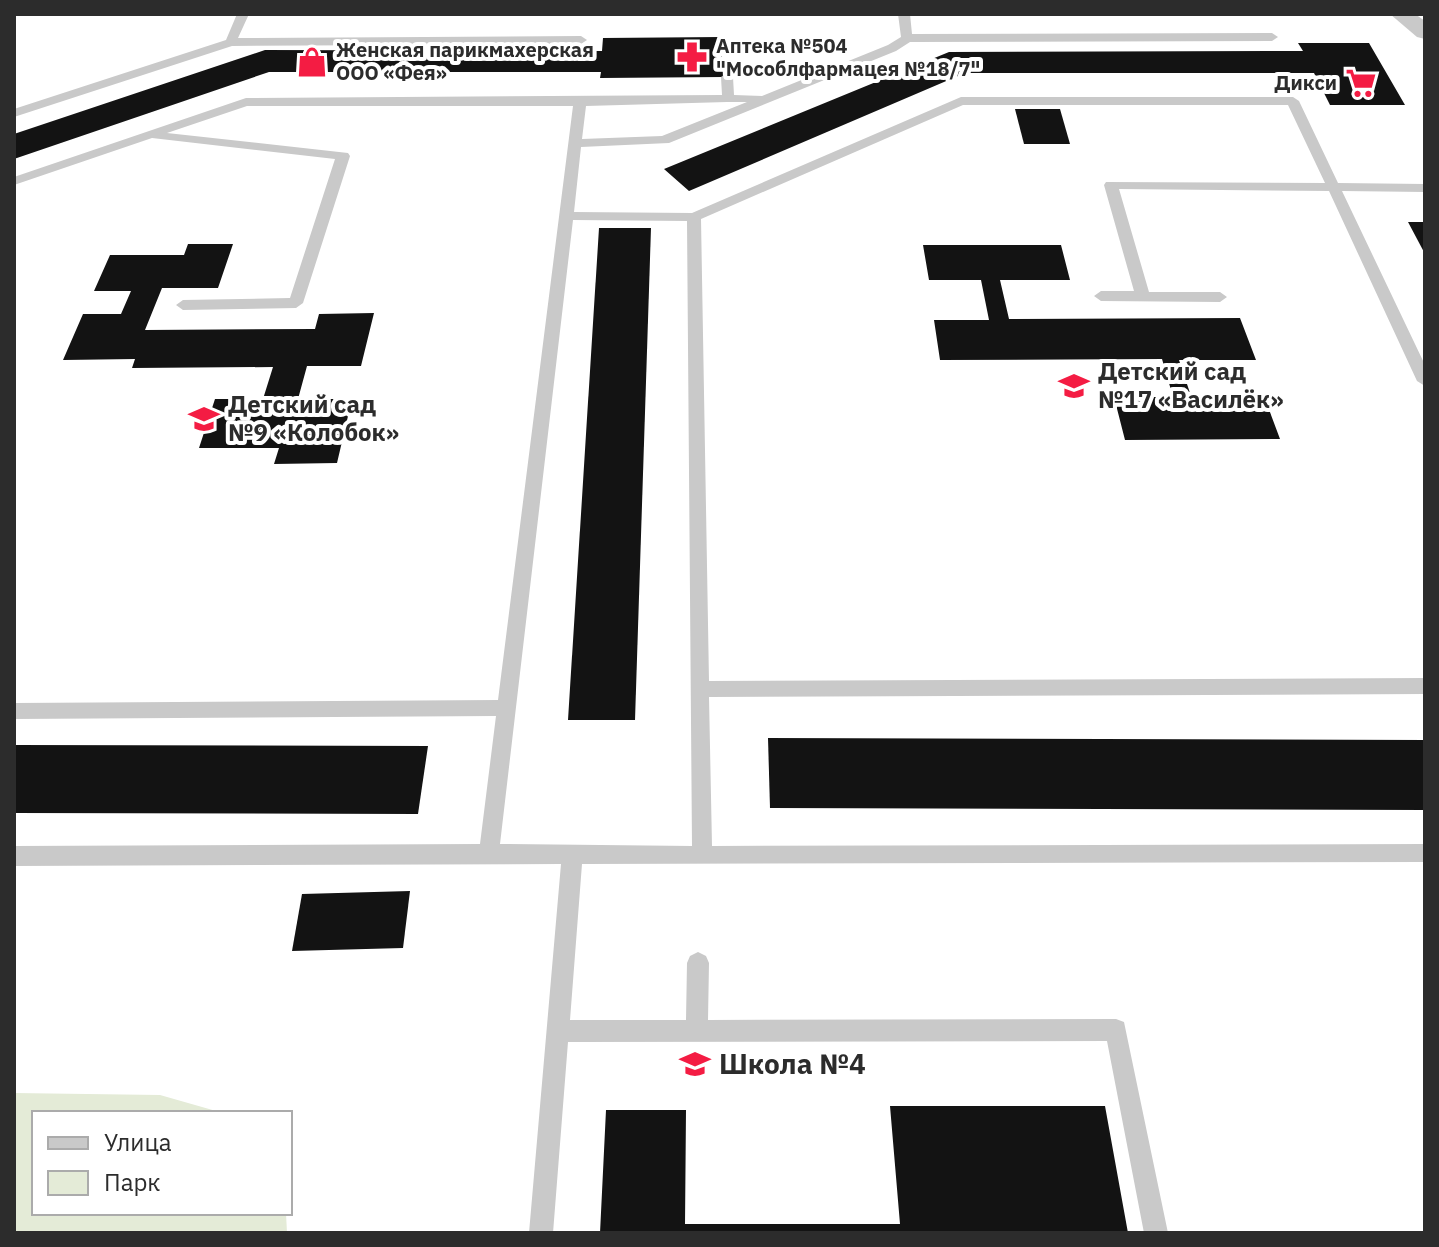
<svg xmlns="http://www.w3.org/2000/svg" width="1439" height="1247" viewBox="0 0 1439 1247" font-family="'IBM Plex Sans',sans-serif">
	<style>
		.green { fill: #e4ebd7 }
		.building { fill: #131313 }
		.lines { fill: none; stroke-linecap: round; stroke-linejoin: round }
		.lane { fill: #c9c9c9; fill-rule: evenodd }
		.street { fill: #c9c9c9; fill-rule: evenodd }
		.labels { text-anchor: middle; stroke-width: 8; stroke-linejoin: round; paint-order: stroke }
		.far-poi-label { font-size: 20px; font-weight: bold; fill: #2c2c2c; stroke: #fff; text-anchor: start }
		.poi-label { font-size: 24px; font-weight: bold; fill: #2c2c2c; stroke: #fff; text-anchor: start }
		.near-poi-label { font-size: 28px; font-weight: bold; fill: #2c2c2c; stroke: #fff; text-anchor: start }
	</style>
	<rect width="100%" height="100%" fill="#fff"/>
	<path class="green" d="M14,1093L160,1095L223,1113H34V1213H286L287,1233H14Z"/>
	<g class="building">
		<path d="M721,37L723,77L600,78L601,72H269L14,159V134L265,50L602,51L603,38Z"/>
		<path d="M1298,43H1369L1405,105H1330L1314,73H965L689,191L664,169L949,52L1303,51Z"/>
		<path d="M1015,109H1060L1070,144H1024Z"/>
		<path d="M1408,222H1425V254Z"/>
		<path d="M599,228H651L635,720H568Z"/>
		<path d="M188,244H233L218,288H162L145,330L315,329L319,314L374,313L361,366H307L298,399H352L337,463L274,464L279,448H199L215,399H263L273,367L132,368L135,359L63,360L83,314H121L131,291H94L110,255H184Z"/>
		<path d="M923,245H1061L1070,280H1000L1009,319L1240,318L1256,360H1179L1191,396H1264L1280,439L1125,440L1114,397H1173L1162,359L940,360L934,320H989L981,280H929Z"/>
		<path d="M768,738L1425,740V810L770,808Z"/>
		<path d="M14,745L428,746L418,814L14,813Z"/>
		<path d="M410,891L403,948L292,951L302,894Z"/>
		<path d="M890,1106H1105L1128,1233H600L606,1110H686L685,1224H900Z"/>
	</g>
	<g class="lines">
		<g class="lane">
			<path d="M237,14H249L238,38L581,36L587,40L581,44L232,46L14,117V109L226,40Z"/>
			<path d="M898,14H910L912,34L1272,33L1278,37L1272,41L910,42L896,51L669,143L581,147L574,212L692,213L961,97H1293L1299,101L1338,183L1425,184V192L1342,191L1425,365V386L1417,381L1329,191L1119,189L1149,292H1220L1227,297L1220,302L1101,301L1094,296L1101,291H1134L1104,185L1106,182L1325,183L1288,105H963L701,219L709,681L1425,678V694L709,697L712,846L1425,844V862L582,864L570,1020H686L687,963L690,956L698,952L706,956L709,963L708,1020L1116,1019L1124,1022L1168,1233H1144L1107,1041L568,1042L553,1233H529L561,864L14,866V846L480,844L496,716L14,719V703L498,700L573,106H247L167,133L348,153L350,156L303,303L296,308L183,310L176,305L183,300L290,298L335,159L152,138L14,185V177L246,98L722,95L721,77L727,73L733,77L734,95L762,96L888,45L901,37ZM727,102H747L662,136L582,139L586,106ZM573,220L687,221L692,846L500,844Z"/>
		</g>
		<path class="street" d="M1390,14H1415L1425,21V39L1417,37Z"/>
	</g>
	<defs>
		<g id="pharmacy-bare" transform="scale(2.4)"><path d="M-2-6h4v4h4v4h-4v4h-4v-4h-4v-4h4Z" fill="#f41c43" stroke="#fff" stroke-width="2.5" paint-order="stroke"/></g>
		<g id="shop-bare" transform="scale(2.4)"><path d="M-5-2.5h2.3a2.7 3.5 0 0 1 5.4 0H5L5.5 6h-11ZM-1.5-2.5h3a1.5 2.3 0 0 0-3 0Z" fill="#f41c43" stroke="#fff" stroke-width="2.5" paint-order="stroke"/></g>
		<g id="supermarket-bare" transform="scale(2.4)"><path d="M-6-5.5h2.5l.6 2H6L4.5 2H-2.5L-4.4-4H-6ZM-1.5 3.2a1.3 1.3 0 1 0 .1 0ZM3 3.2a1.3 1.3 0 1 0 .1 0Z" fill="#f41c43" stroke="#fff" stroke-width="2.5" paint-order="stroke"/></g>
		<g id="school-bare" transform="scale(2.4)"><path d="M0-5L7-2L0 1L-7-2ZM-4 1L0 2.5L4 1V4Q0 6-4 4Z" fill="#f41c43" stroke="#fff" stroke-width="2.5" paint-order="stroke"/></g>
	</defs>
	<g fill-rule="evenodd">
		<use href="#pharmacy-bare" x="692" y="57"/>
		<use href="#shop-bare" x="312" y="62"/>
		<use href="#supermarket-bare" x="1361" y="83"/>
		<use href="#school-bare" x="1074" y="386"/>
		<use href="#school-bare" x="204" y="419"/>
		<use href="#school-bare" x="695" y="1064"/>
	</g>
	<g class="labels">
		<g class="far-poi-label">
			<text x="716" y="53">Аптека №504<tspan x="716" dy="23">"Мособлфармацея №18/7"</tspan></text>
			<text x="336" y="57">Женская парикмахерская<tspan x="336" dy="23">ООО «Фея»</tspan></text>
			<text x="1337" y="90" text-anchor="end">Дикси</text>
		</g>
		<g class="poi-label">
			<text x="1098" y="380">Детский сад<tspan x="1098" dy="28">№17 «Василёк»</tspan></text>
			<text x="228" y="413">Детский сад<tspan x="228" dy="28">№9 «Колобок»</tspan></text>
		</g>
		<g class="near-poi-label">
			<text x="719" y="1074">Школа №4</text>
		</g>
	</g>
	<rect width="1439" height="1247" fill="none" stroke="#2c2c2c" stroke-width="32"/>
	<rect x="32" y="1111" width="260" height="104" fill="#ffffff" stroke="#ababab" stroke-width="2"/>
	<rect x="48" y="1137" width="40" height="12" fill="#c9c9c9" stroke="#ababab" stroke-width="2"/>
	<text x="104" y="1151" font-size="24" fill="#2c2c2c">Улица</text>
	<rect x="48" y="1171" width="40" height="24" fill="#e4ebd7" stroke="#ababab" stroke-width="2"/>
	<text x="104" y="1191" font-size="24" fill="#2c2c2c">Парк</text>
</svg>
